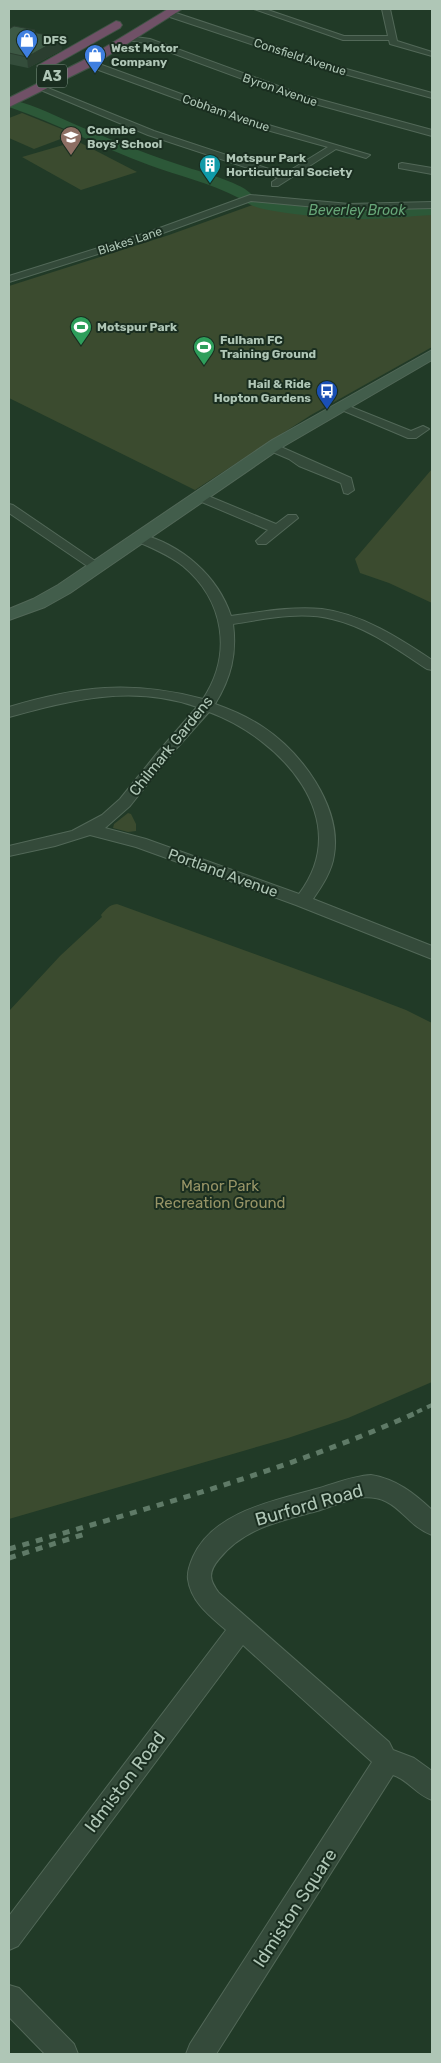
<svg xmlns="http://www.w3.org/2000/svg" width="441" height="2063" viewBox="0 0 441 2063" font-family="Rubik,sans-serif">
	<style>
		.green { fill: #3b4b2f }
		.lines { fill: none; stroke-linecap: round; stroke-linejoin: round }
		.river { fill: #2c5838; fill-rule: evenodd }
		.street-casing { stroke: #526858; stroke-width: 2 }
		.secondary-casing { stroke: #526858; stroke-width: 2 }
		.highway-casing { stroke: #3f5445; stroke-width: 2 }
		.street { fill: #344a3a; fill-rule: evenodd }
		.secondary { fill: #425d4b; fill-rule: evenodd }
		.highway { fill: #705167; fill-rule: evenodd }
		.rail-far1 { stroke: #5f7a67; stroke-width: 4; stroke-dasharray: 5.5 5.5; stroke-linecap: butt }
		.rail { stroke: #5f7a67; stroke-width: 5; stroke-dasharray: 7 7; stroke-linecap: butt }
		.wall { fill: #344d3b }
		.shaded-wall { fill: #2b3e30 }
		.building { fill: #3d5945; stroke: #2b3e30 }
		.labels { text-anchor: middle; stroke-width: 4; stroke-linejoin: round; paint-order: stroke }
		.far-poi-label { font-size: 12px; font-weight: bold; fill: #afc6b6; stroke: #1a2e20; text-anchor: start }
		.far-street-label { font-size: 12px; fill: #afc6b6; stroke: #1a2e20 }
		.shield { fill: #1a2e20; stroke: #829889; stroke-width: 1 }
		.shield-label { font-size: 14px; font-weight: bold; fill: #afc6b6 }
		.far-water-label { font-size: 14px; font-style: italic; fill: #67a678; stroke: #1a2e20 }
		.street-label { font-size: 15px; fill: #afc6b6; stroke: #1a2e20 }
		.park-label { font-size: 15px; fill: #979466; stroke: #1a2e20 }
		.near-street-label { font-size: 18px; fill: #afc6b6; stroke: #1a2e20 }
	</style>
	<rect width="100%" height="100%" fill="#213a27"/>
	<g class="green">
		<path d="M22,113L74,134L34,149L9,138V118Z"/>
		<path d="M77,141L137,172L81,190L22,157Z"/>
		<path d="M264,201L350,210L432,207V347L311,415L195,490L9,398V286L169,235Z"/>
		<path d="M432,469V603L389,583L360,573L355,559Z"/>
		<path d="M128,813L131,814L136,824V831L128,832L113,828L114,824Z"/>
		<path d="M117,904L359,992L406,1010L432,1023V1382L348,1418L288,1438L9,1519V1011L60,956L102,917L101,915C106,909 109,905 117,904Z"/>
	</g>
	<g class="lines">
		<path class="river" d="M13,100C37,106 58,117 81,127C117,142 154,157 192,169C206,173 244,184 252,195L250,197L297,204L367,209L432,205V215C411,216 388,219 366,219C347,219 254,214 245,201L247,199L239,198C210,183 179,176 149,165C102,148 57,123 9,107V101Z"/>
		<g class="street-casing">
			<g id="street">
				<path d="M254,9H265L344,36H388L382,9H390L397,41L432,52V56L390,44L389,40H343Z"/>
				<path d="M167,12H173L332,65L432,93V98L326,69L167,16Z"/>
				<path d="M128,36L150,39L303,95L432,130V136L297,99L145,43L128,40Z"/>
				<path d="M85,61H91L255,121L370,155L366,158L336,149L278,186H272V182L278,178L148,135L36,88L43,86L154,131L284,174L328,147L249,125L85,65Z"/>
				<path d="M402,163L432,168V174L399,168V164Z"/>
				<path d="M250,195L349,204L432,202V208L349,210L251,201L152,237L9,282V276L146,233Z"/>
				<path d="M341,403L411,431L423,426L429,429L416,438H408L337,408L335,406Z"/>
				<path d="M272,443L351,478L354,490L348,494L344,493L341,483L299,466L289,459L268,450L266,447L268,444Z"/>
				<path d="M201,493L276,524L288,515H296L298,518L266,544H258L256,541L268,530L197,500L195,497L197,494Z"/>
				<path d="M9,504L13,505L104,567L103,570H93L9,513Z"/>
				<path d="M140,534C181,544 218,576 231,616C261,612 292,606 322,609C362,614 399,638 432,660V670L427,669C398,650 367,627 332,619C300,611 265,619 233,624C237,654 231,678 215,704C232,710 248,717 263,727C301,752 342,807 334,855C332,871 322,886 313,899L432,946V959L296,905L136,847L90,835L55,846L9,856V846L72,831L102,815L120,799L158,752L197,707C132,684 72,700 9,717V707C79,686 131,680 203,699C233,654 224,600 183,566C169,555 152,548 136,541L134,538L136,535ZM209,712C280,738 356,819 299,894L146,839L105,828L130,806L168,758Z"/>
				<path d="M371,1475C396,1479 414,1493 432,1510V1535C402,1524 398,1492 357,1498C343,1501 330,1507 317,1511C280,1521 244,1528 219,1559C208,1572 209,1580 219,1593L389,1742L393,1750L414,1758L432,1771V1800C417,1795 408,1780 393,1775L216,2054H186L190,2044L372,1762L243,1645L18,1946L9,1950V1916L226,1630C210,1616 191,1602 188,1579C187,1572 190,1564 193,1557C213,1512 273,1501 316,1489C334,1484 352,1476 371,1475Z"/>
				<path d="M9,1985L19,1988L74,2044L78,2054H45L9,2017Z"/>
			</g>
		</g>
		<g class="secondary-casing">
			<path id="secondary" d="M432,350V360L284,446L70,593L45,607L9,620V609L33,599L58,585L272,440Z"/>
		</g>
		<g class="highway-casing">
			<g id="highway">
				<path d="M168,9H182L92,66L9,107V98L84,60Z"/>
				<path d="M116,21L120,22L122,25L120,28L47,69H39L37,66Z"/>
			</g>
		</g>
		<use href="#street" class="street"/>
		<use href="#secondary" class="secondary"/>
		<use href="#highway" class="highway"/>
		<path class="rail-far1" d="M417,1412L432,1405"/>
		<g class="rail">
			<path d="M9,1549C148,1508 288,1471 420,1411"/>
			<path d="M9,1558L88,1533"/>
		</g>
	</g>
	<path class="wall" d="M9,29L35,30V33L62,50L28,68L9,64Z"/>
	<path class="shaded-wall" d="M61,38L62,50L28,68L27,57Z"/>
	<path class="building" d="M14,26L35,30L32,32L61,38L27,57L9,53V29Z"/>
	<defs>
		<g id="shop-pin" transform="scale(1.125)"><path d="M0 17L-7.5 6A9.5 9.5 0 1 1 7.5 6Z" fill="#3f7fe0" stroke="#1a2e20"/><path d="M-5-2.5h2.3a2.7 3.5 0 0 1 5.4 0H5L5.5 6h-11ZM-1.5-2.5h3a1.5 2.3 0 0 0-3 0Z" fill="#fff"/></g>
		<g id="school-pin" transform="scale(1.125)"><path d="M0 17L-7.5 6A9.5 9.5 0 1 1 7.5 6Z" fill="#8d6e63" stroke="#1a2e20"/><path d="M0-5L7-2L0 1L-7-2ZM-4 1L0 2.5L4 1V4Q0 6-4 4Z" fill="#fff"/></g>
		<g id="building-pin" transform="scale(1.125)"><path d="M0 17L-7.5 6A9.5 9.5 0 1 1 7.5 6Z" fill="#0f9aa8" stroke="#1a2e20"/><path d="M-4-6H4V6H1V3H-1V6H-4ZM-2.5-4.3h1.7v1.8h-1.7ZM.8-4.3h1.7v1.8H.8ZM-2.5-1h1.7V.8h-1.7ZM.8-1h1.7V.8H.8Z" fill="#fff"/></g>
		<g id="stadium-pin" transform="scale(1.125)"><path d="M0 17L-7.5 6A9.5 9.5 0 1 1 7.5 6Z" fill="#2e9e5b" stroke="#1a2e20"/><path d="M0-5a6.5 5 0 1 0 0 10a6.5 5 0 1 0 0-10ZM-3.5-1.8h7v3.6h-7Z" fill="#fff"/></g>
		<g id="bus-pin" transform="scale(1.125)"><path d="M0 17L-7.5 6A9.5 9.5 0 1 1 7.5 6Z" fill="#1a4fb4" stroke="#1a2e20"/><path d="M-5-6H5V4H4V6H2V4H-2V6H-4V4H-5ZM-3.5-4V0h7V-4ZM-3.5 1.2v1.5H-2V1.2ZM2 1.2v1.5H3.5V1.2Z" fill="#fff"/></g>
	</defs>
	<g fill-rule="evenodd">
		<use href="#shop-pin" x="27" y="40"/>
		<use href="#shop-pin" x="95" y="55"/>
		<use href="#school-pin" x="71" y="137"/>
		<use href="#building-pin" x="210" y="165"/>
		<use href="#stadium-pin" x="81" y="327"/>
		<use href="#stadium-pin" x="204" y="347"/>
		<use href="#bus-pin" x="327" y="391"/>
	</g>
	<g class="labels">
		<g class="far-poi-label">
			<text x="43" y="44">DFS</text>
			<text x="111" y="52">West Motor<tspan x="111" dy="14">Company</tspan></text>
			<text x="87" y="134">Coombe<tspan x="87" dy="14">Boys' School</tspan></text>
			<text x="226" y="162">Motspur Park<tspan x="226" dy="14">Horticultural Society</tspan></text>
			<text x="97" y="331">Motspur Park</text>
			<text x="220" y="344">Fulham FC<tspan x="220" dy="14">Training Ground</tspan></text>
			<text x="311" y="388" text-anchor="end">Hail &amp; Ride<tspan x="311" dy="14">Hopton Gardens</tspan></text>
		</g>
		<g class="far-street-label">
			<text transform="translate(300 57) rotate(18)" y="4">Consfield Avenue</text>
			<text transform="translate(280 90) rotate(19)" y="4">Byron Avenue</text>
			<text transform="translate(226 113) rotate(19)" y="4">Cobham Avenue</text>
			<text transform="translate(130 241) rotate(-18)" y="4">Blakes Lane</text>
		</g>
		<rect class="shield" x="37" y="64.5" width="30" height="23" rx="4"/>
		<g class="shield-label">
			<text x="52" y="81">A3</text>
		</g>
		<g class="far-water-label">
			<text x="357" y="215">Beverley Brook</text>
		</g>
		<g class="street-label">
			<text transform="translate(171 746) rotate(-51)" y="5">Chilmark Gardens</text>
			<text transform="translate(223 873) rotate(20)" y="5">Portland Avenue</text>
		</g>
		<g class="park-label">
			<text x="220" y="1191">Manor Park<tspan x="220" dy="17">Recreation Ground</tspan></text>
		</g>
		<g class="near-street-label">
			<text transform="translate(309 1505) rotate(-16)" y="6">Burford Road</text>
			<text transform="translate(125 1782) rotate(-53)" y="6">Idmiston Road</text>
			<text transform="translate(295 1908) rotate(-57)" y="6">Idmiston Square</text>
		</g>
	</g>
	<rect width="441" height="2063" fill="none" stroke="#afc6b6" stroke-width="20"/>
</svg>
